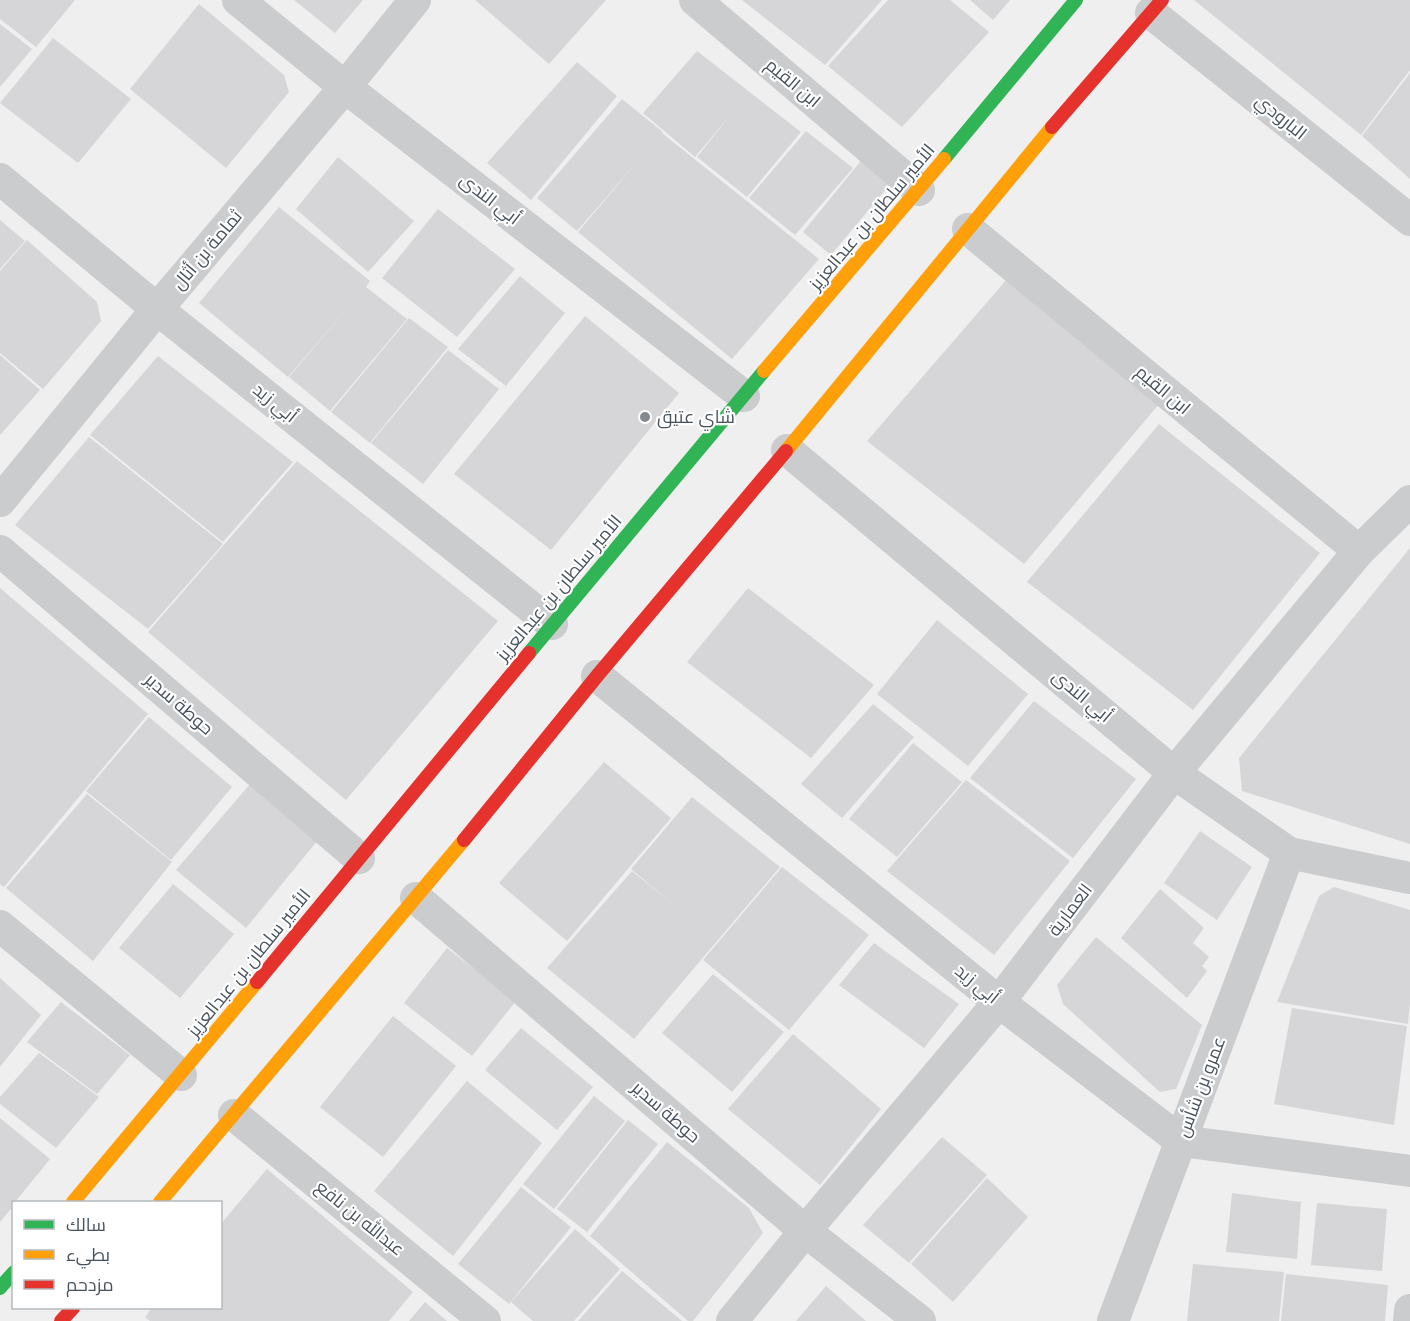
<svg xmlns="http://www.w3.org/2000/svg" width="1410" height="1321" viewBox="0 0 1410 1321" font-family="Karla,Cairo,sans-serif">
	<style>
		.building { fill: #d6d6d8 }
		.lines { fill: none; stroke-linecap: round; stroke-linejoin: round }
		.street { stroke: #caccce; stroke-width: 32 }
		.fast { stroke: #30b455; stroke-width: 14 }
		.slow { stroke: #ff9f0a; stroke-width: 14 }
		.jam { stroke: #e5322d; stroke-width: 14 }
		.poi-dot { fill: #82898f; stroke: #fff; stroke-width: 2 }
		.labels { text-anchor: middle; stroke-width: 4.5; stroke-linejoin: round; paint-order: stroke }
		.street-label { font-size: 18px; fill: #47525c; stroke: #fff }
		.poi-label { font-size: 18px; fill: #47525c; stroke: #fff; text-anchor: start }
	</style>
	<rect width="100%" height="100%" fill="#f0efef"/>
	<g class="building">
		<path d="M0,0H75L36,47L0,19Z"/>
		<path d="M294,0H363L335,33Z"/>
		<path d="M475,0H606L549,64Z"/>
		<path d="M742,0H882L825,65Z"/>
		<path d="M888,0H950L989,32L902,127L828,66Z"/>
		<path d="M970,0H1010L993,20Z"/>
		<path d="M1194,0H1410V70L1361,135Z"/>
		<path d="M199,4L284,75L289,92L226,168L130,89Z"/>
		<path d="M0,24L32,49L0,87Z"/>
		<path d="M53,38L131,99L78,163L0,103Z"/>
		<path d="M697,51L801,132L747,197L697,157L731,114L695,157L643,113Z"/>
		<path d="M577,62L617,96L531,200L487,163Z"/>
		<path d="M1410,73V179L1362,136Z"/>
		<path d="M622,99L663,132L662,133L819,259L732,359L578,232L638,161L577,231L537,198Z"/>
		<path d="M806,131L853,168L795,235L749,198Z"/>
		<path d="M338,157L414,221L368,272L296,209Z"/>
		<path d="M864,157L893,181L831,255L803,232Z"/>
		<path d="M279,207L370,281L366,287L407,319L330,411L289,377L351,304L288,377L199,303Z"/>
		<path d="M438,209L515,269L457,337L382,278Z"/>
		<path d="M0,220L25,241L0,269Z"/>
		<path d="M27,240L97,302L101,321L43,389L0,353V271Z"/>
		<path d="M520,276L565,313L506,386L458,349Z"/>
		<path d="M1008,278L1159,404L1024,564L867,441Z"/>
		<path d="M585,316L679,393L551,550L454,474Z"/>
		<path d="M409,318L448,347L370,443L331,412Z"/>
		<path d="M448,350L499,389L423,484L371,443Z"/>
		<path d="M0,355L40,390L0,435Z"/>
		<path d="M158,356L293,462L223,542L90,435Z"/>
		<path d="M1159,424L1320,553L1193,710L1027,582Z"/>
		<path d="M89,437L223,544L148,629L15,525Z"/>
		<path d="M297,461L498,621L346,800L148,632Z"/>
		<path d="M1410,548V844L1242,791L1239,758Z"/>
		<path d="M0,588L148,714L4,887L0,884Z"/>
		<path d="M748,588L874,685L811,758L687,662Z"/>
		<path d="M937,620L1028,694L968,766L877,694Z"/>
		<path d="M1034,701L1136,779L1073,858L970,778Z"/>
		<path d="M873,704L914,737L842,818L801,784Z"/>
		<path d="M149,717L232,787L171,860L86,791Z"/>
		<path d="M913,743L962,782L897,857L849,819Z"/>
		<path d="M604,762L671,818L567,941L499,883Z"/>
		<path d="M966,780L1070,861L994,955L887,871Z"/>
		<path d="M251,783L318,840L246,928L176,870Z"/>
		<path d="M87,794L172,862L93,961L6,888Z"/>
		<path d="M692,797L780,867L634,1039L547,968L632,871L675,906L631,869Z"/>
		<path d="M1200,831L1252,867L1217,920L1164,883Z"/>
		<path d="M782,867L869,935L789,1030L703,960Z"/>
		<path d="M173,884L234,934L180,998L119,948Z"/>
		<path d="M1334,887L1410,910V1002L1408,1024L1277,1002L1319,896Z"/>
		<path d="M1160,889L1204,928L1193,943L1209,957L1202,966L1207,971L1187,998L1121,938Z"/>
		<path d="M1096,937L1202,1025L1176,1089L1160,1092L1063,1004L1057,985Z"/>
		<path d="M874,943L959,1004L924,1048L839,985Z"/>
		<path d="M447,948L516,1001L472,1056L404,1003Z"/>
		<path d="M713,974L784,1032L732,1092L662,1033Z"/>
		<path d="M0,978L41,1015L0,1067Z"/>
		<path d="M61,1002L130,1055L97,1094L27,1042Z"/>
		<path d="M1292,1008L1407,1026L1394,1125L1274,1104Z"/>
		<path d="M393,1016L456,1066L383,1157L320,1107Z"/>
		<path d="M521,1028L593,1087L557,1130L485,1070Z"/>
		<path d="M793,1034L881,1109L820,1185L728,1109Z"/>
		<path d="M39,1053L99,1097L56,1148L0,1104V1097Z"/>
		<path d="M467,1081L542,1143L453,1256L374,1191Z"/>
		<path d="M594,1096L625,1121L554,1209L523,1184Z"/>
		<path d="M0,1118L50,1159L15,1202H14V1205L0,1222Z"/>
		<path d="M628,1120L658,1144L587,1232L557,1209Z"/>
		<path d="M942,1137L987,1175L909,1263L863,1225Z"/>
		<path d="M667,1142L749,1208L763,1233L693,1321H688L590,1236Z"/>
		<path d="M267,1169L413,1292L389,1321H150L145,1317L152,1308H220V1225Z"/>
		<path d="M987,1178L1028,1217L953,1302L911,1264Z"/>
		<path d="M521,1187L571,1227L509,1304L458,1264Z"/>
		<path d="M1232,1193L1301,1202L1297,1259L1226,1252Z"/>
		<path d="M1317,1203L1387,1209L1382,1271L1311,1265Z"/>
		<path d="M575,1229L620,1269L574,1321H533L511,1302Z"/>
		<path d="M1193,1264L1284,1272L1279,1321H1187Z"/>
		<path d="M622,1271L682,1321H578Z"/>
		<path d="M1286,1274L1388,1285L1385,1321H1281Z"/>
		<path d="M826,1286L866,1321H796Z"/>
		<path d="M425,1302L447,1321H409Z"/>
	</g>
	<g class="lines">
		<g class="street">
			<path d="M238,0L345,87L744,396"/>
			<path d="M695,0L919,190"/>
			<path d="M1151,13L1410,220"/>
			<path d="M0,179L157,309L552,624"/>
			<path d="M968,229L1359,551"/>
			<path d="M787,450L1174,773L1289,853L1410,878"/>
			<path d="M0,501L157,309L345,87L415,0"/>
			<path d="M0,551L359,858"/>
			<path d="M597,676L999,1002L1181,1141L1410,1171"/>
			<path d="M416,898L805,1231L920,1321"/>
			<path d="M0,926L181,1075"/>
			<path d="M234,1115L485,1321"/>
			<path d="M732,1321L805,1231L999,1002L1174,773L1359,551L1410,501"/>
			<path d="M1113,1321L1289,853"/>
			<path d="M1409,1321L1410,1310"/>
		</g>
		<g class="fast">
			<path d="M944,159L1076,0"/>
			<path d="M529,653L764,371"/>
			<path d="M0,1288L14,1272"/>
		</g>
		<g class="slow">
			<path d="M764,371L944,159"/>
			<path d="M786,451L1052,127"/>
			<path d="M73,1202L257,982"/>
			<path d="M160,1202L464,840"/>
		</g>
		<g class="jam">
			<path d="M1052,127L1162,0"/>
			<path d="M464,840L597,676L786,451"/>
			<path d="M257,982L529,653"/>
			<path d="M61,1321L73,1308"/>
		</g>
	</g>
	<circle class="poi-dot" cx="645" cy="417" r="6"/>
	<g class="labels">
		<g class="street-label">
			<text transform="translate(793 83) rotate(40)" y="6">ابن القيم</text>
			<text transform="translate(1281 117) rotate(39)" y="6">البارودي</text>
			<text transform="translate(490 199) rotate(38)" y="6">أبي الندى</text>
			<text transform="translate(872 217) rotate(-50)" y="6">الأمير سلطان بن عبدالعزيز</text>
			<text transform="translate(207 250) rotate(-50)" y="6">ثمامة بن أثال</text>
			<text transform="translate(1163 390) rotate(40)" y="6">ابن القيم</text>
			<text transform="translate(275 403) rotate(39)" y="6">أبي زيد</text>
			<text transform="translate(559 588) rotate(-50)" y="6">الأمير سلطان بن عبدالعزيز</text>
			<text transform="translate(1082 696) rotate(40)" y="6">أبي الندى</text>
			<text transform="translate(179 704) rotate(41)" y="6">حوطة سدير</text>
			<text transform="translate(1070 910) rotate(-53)" y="6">العمارية</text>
			<text transform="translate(249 963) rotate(-51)" y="6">الأمير سلطان بن عبدالعزيز</text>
			<text transform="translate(977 984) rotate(39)" y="6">أبي زيد</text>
			<text transform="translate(1201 1087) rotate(-69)" y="6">عمرو بن شأس</text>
			<text transform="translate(666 1112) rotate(41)" y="6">حوطة سدير</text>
			<text transform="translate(360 1218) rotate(39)" y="6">عبدالله بن نافع</text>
		</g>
		<g class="poi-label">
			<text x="657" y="423">شاي عتيق</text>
		</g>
	</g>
	<rect x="12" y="1201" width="210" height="108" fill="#ffffff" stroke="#b5babe" stroke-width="1.5"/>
	<rect x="24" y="1220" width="30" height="9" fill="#30b455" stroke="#b5babe" stroke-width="1.5"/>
	<text x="66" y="1231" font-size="18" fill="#47525c">سالك</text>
	<rect x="24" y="1250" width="30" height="9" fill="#ff9f0a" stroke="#b5babe" stroke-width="1.5"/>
	<text x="66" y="1261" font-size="18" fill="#47525c">بطيء</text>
	<rect x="24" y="1280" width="30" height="9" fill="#e5322d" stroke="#b5babe" stroke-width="1.5"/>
	<text x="66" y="1291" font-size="18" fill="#47525c">مزدحم</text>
</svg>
